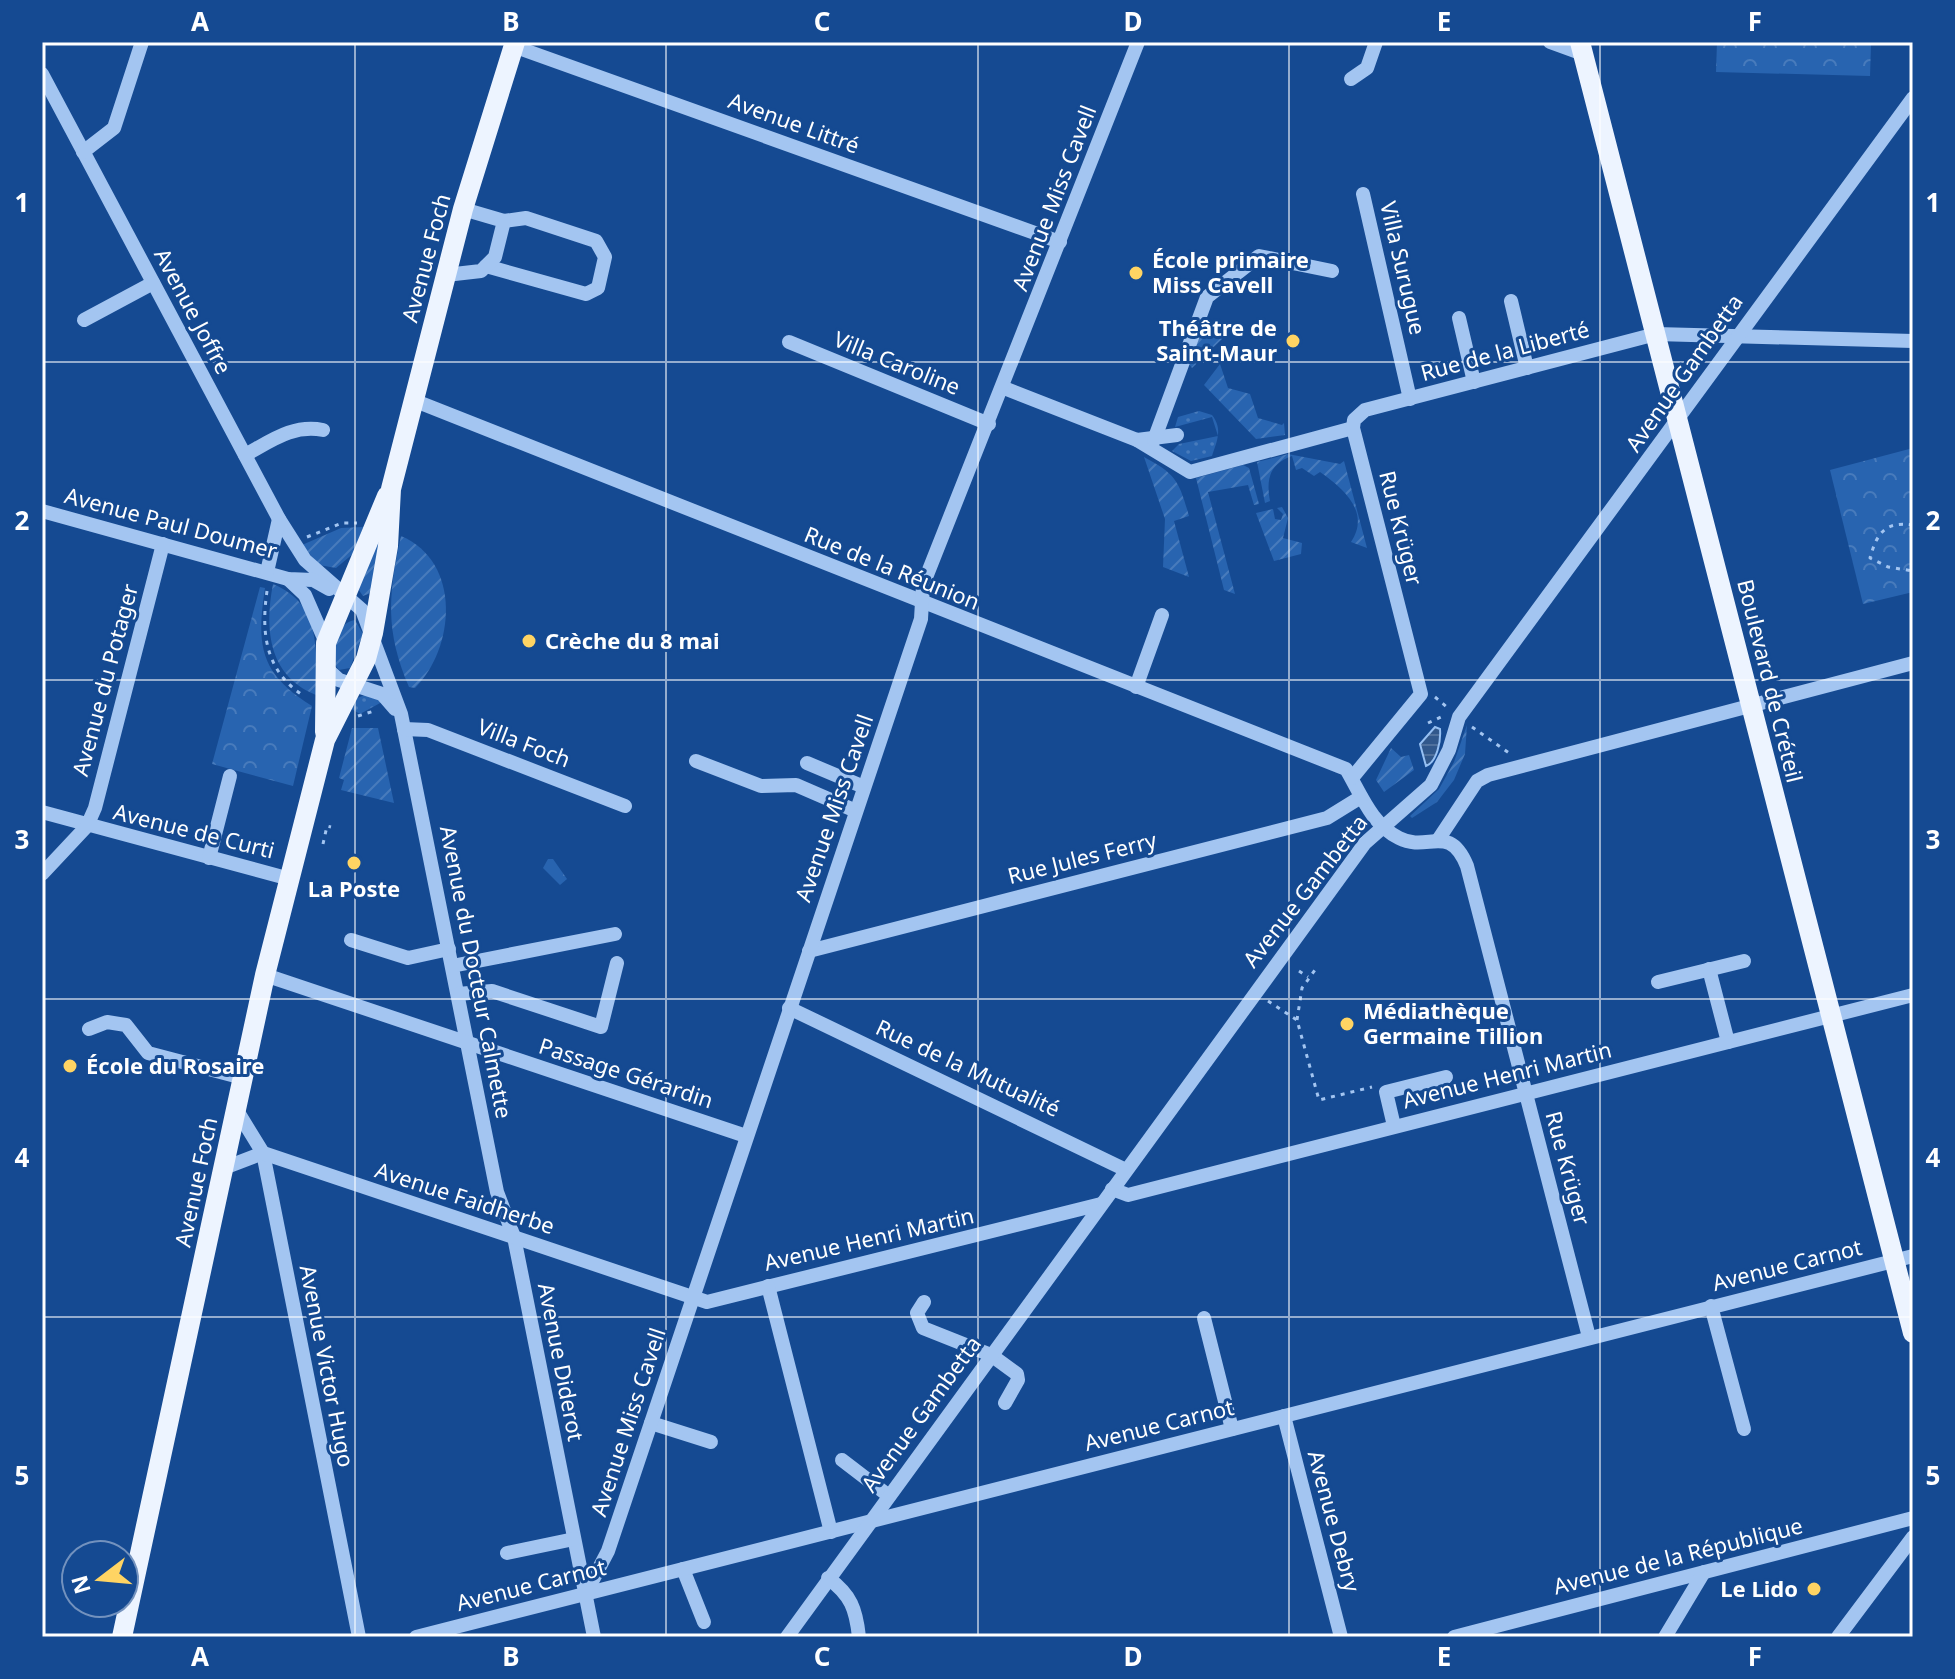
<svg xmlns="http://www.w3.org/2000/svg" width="1955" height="1679" viewBox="0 0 1955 1679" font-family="'Noto Sans',sans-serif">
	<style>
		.grass { fill: url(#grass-dots) }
		.forest { fill: url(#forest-crowns) }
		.garden { fill: url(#garden-furrows) }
		.water { fill: url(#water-rules); stroke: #96c0f3; stroke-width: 2 }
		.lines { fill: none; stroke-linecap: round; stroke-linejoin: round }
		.path { stroke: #a3c5f1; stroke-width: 3; stroke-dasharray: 4 6; stroke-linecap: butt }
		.minor { stroke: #a3c5f1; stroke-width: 14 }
		.major { stroke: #edf4ff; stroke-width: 20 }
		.grid { fill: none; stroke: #fff; stroke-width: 2; stroke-opacity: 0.55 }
		.poi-dot { fill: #ffd463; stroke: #154a92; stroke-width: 3 }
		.labels { text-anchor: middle; stroke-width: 6; stroke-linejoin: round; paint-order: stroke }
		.street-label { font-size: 22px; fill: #fff; stroke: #154a92 }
		.poi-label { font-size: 22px; font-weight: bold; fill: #fff; stroke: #154a92; text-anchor: start }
		.neatline { fill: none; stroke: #fff; stroke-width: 3 }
		.grid-label { font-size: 26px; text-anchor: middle; font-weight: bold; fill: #fff }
	</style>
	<defs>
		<pattern id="grass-dots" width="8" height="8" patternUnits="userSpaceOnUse" patternTransform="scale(2)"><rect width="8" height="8" fill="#2864b0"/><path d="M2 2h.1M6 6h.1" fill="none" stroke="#487bbc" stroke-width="1.8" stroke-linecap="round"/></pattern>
		<pattern id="forest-crowns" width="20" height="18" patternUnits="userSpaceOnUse" patternTransform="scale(2)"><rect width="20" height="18" fill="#2864b0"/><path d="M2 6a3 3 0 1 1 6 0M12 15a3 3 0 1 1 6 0" fill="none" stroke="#487bbc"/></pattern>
		<pattern id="garden-furrows" width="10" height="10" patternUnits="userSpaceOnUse" patternTransform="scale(2)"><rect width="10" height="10" fill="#2864b0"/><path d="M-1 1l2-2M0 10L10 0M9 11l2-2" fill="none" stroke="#487bbc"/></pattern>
		<pattern id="water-rules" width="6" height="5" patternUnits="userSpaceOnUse" patternTransform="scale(2)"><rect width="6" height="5" fill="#31588c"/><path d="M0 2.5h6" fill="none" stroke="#50719d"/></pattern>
	</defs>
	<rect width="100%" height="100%" fill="#154a92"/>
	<g class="grass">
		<path d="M1199,411L1212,415C1223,429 1217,441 1212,456L1191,461L1172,451L1179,444L1218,436L1212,417L1175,427L1178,417Z"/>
		<path d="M368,694L382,702L360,714L350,708L357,698Z"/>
	</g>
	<g class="forest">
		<path d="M1717,42L1871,44L1870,76L1716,72Z"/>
		<path d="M1913,448V592L1863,604L1830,470Z"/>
		<path d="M260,587L265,588C256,646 260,674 312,706L293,786L212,764Z"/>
		<path d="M548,859H553L567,879L560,885L543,868Z"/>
	</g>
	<g class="garden">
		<path d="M1216,333L1224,337L1192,368L1189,364L1199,338Z"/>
		<path d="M1220,364L1228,388L1250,394L1258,418L1282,425L1284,423L1285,435L1256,439L1204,385Z"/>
		<path d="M1288,454L1340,464L1344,461L1367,548L1351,542C1371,512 1343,488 1320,472L1314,476L1302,468L1296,470L1292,456C1269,464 1266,480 1270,501L1265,503L1257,462Z"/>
		<path d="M1144,457C1176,474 1179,481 1189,516L1174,521L1189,577L1163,567L1165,519Z"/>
		<path d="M1243,465L1249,468L1259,504L1254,505L1248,485L1208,492L1235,594L1224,590L1196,478Z"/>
		<path d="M1282,507L1288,518L1283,538L1302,543L1301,554L1274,561L1256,513L1273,509L1275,519L1281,520L1283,514L1277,508Z"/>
		<path d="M363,527L354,553L336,568L319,565L302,545L341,528Z"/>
		<path d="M382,532L371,593L363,596L356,586Z"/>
		<path d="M401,536C462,562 455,648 415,688L409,687C385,632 388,594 401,536Z"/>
		<path d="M273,584C323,605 314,649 319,696C269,678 264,631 273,584Z"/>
		<path d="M355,620L363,634L350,668L339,670L332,661C336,645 336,623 355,620Z"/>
		<path d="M1467,725L1465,754L1454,780L1437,802L1412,818L1410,816L1439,789L1454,762Z"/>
		<path d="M352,728H378L394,803L341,790L344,780L339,778Z"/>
		<path d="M1391,748L1401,757L1409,755L1414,770L1384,792L1376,780Z"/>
	</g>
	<path class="water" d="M1435,727L1440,729C1441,741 1437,762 1426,766L1420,744Z"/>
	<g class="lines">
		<g class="path">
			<path d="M1913,525C1885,521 1877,533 1870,558L1888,567L1913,571"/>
			<path d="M307,537L342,523H357"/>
			<path d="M267,591C261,633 265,671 304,696"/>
			<path d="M1435,697L1448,708"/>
			<path d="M358,716L374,711"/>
			<path d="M1428,723L1443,716"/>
			<path d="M1472,727L1509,753"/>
			<path d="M323,844L327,826L331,827"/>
			<path d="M1299,971L1308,977"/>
			<path d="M1268,1001L1297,1020L1319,1100L1372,1087"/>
			<path d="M1297,1020L1302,988L1315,970"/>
		</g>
		<g class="minor">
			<path d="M1550,42L1583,54"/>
			<path d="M513,46L1060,242"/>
			<path d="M42,74L279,519L305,560L362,610L401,714L497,1192L514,1237L594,1637"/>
			<path d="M1351,79L1367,68L1376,42"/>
			<path d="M83,152L114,128L142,42"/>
			<path d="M1363,194L1410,399"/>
			<path d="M486,266L586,294L598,288L605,257L596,241L526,218L504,221"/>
			<path d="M446,275L481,271L495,257L504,221L463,209"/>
			<path d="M1511,301L1527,368"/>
			<path d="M1459,318L1474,382"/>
			<path d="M84,320L153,283"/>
			<path d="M789,342L989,424"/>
			<path d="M1004,388L1137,440L1177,435"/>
			<path d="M413,400L1346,769C1361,794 1371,824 1399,838C1428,853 1449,822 1467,866L1589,1337"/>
			<path d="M1137,440L1190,472L1353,428"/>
			<path d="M1154,440L1207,297L1259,256L1332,271"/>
			<path d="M245,455C271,441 293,424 323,430"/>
			<path d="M42,511L288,579L313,580L329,589"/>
			<path d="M267,572L279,519"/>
			<path d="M288,579L305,595L326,643"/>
			<path d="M326,668L339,680L382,694L395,709"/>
			<path d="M1136,687L1162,615"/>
			<path d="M404,729L428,730L625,806"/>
			<path d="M696,761L761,786L796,785L856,811"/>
			<path d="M807,763L864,787"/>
			<path d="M1352,778L1421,694L1353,428L1354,420L1365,410L1656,334L1913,341"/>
			<path d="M42,812L290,879"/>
			<path d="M1438,840L1477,781L1488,775L1913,663"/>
			<path d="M209,858L230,776"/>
			<path d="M42,874L87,826L95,808L163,544"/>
			<path d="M351,940L408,958L449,949"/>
			<path d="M809,951L1327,818L1361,797"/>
			<path d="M452,966L615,934"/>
			<path d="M1709,969L1728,1042"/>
			<path d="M265,975L746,1136"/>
			<path d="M1658,982L1744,961"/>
			<path d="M458,994L492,991L601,1027L617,963"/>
			<path d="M789,1008L1126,1170"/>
			<path d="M89,1029L107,1022L126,1025L148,1053L243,1078"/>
			<path d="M236,1109L263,1153L359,1637"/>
			<path d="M1394,1126L1386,1092L1446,1077"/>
			<path d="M224,1168L263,1153L707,1302L1101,1204"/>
			<path d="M1112,1189L1128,1195L1913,995"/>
			<path d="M768,1286L831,1532"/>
			<path d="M924,1302L917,1313L923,1328L991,1355L1017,1374L1018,1380L1005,1403"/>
			<path d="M1711,1306L1744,1429"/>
			<path d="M1204,1318L1232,1429"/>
			<path d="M1284,1416L1341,1637"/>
			<path d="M651,1423L711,1442"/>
			<path d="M842,1460L889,1496"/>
			<path d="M507,1553L574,1539"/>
			<path d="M683,1569L704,1622"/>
			<path d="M828,1578C851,1595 856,1609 859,1637"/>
			<path d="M586,1593L608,1551L921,619L923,585L1138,42"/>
			<path d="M416,1637L1913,1256"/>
			<path d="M787,1637L1365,843L1431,785L1449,750L1459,717L1913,98"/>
			<path d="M1454,1637L1913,1518"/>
			<path d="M1665,1637L1704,1572"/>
			<path d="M1838,1637L1913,1537"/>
		</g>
		<g class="major">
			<path d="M1580,42L1913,1333"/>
			<path d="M325,732L326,643L387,496"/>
			<path d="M122,1637L265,975L325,740L366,659L373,633L388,546L391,489L463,209L515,42"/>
		</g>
	</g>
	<path class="grid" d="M355,42V1637M666,42V1637M978,42V1637M1289,42V1637M1600,42V1637M42,362H1913M42,680H1913M42,999H1913M42,1317H1913"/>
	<g class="poi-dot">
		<circle cx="1136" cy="273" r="8"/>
		<circle cx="1293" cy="341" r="8"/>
		<circle cx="529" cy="641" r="8"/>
		<circle cx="354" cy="863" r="8"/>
		<circle cx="1347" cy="1024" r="8"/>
		<circle cx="70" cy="1066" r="8"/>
		<circle cx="1814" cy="1589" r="8"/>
	</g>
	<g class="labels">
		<g class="street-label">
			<text transform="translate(794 123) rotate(20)" y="8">Avenue Littré</text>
			<text transform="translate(1054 198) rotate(-69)" y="8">Avenue Miss Cavell</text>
			<text transform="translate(426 258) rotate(-75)" y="8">Avenue Foch</text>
			<text transform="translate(1403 268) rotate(77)" y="8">Villa Surugue</text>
			<text transform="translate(193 311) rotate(62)" y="8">Avenue Joffre</text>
			<text transform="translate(1505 351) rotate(-15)" y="8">Rue de la Liberté</text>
			<text transform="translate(897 363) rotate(22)" y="8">Villa Caroline</text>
			<text transform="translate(1684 373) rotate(-55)" y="8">Avenue Gambetta</text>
			<text transform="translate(171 523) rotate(15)" y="8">Avenue Paul Doumer</text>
			<text transform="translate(1401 528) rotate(76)" y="8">Rue Krüger</text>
			<text transform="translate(892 568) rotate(22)" y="8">Rue de la Réunion</text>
			<text transform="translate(105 680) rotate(-75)" y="8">Avenue du Potager</text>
			<text transform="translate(1770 681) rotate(76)" y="8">Boulevard de Créteil</text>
			<text transform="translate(524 743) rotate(21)" y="8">Villa Foch</text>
			<text transform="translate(834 808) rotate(-71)" y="8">Avenue Miss Cavell</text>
			<text transform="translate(194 831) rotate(14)" y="8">Avenue de Curti</text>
			<text transform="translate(1082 858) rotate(-14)" y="8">Rue Jules Ferry</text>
			<text transform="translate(1305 891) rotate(-52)" y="8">Avenue Gambetta</text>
			<text transform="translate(476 972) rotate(79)" y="8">Avenue du Docteur Calmette</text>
			<text transform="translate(968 1068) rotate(25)" y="8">Rue de la Mutualité</text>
			<text transform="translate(626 1073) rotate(18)" y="8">Passage Gérardin</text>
			<text transform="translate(1507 1075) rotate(-14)" y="8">Avenue Henri Martin</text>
			<text transform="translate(1568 1168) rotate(75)" y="8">Rue Krüger</text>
			<text transform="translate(196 1182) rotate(-78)" y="8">Avenue Foch</text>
			<text transform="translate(465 1198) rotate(18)" y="8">Avenue Faidherbe</text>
			<text transform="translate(869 1239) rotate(-13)" y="8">Avenue Henri Martin</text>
			<text transform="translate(1787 1265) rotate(-14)" y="8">Avenue Carnot</text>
			<text transform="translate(561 1362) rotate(79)" y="8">Avenue Diderot</text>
			<text transform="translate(327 1366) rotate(79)" y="8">Avenue Victor Hugo</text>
			<text transform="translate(921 1414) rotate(-54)" y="8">Avenue Gambetta</text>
			<text transform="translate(628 1422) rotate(-72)" y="8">Avenue Miss Cavell</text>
			<text transform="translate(1159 1425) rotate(-14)" y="8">Avenue Carnot</text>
			<text transform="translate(1334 1521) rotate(75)" y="8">Avenue Debry</text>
			<text transform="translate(1678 1556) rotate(-14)" y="8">Avenue de la République</text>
			<text transform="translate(531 1585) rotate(-14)" y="8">Avenue Carnot</text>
		</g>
		<g class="poi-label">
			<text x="1152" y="268">École primaire<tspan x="1152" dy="25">Miss Cavell</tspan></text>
			<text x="1277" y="336" text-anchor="end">Théâtre de<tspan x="1277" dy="25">Saint-Maur</tspan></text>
			<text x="545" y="649">Crèche du 8 mai</text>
			<text x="354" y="897" text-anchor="middle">La Poste</text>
			<text x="1363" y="1019">Médiathèque<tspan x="1363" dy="25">Germaine Tillion</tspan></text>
			<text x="86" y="1074">École du Rosaire</text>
			<text x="1798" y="1597" text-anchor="end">Le Lido</text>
		</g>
	</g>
	<rect width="1955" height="1679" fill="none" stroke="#154a92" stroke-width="88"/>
	<g transform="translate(100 1579) rotate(254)"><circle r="38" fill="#154a92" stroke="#7392be" stroke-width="2"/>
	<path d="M0-6L14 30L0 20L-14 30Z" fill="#ffd463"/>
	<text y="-12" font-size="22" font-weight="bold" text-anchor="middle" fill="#ffffff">N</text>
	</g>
	<rect x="44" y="44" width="1867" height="1591" class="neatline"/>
	<g class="grid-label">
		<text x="200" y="31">A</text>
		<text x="511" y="31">B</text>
		<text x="822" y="31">C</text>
		<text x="1133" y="31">D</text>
		<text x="1444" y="31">E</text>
		<text x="1755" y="31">F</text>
		<text x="22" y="212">1</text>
		<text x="1933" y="212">1</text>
		<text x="22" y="530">2</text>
		<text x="1933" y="530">2</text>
		<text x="22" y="849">3</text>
		<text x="1933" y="849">3</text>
		<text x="22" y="1167">4</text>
		<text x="1933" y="1167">4</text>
		<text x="22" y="1485">5</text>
		<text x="1933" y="1485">5</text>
		<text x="200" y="1666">A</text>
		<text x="511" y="1666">B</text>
		<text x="822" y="1666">C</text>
		<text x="1133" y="1666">D</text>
		<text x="1444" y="1666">E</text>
		<text x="1755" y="1666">F</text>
	</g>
</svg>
